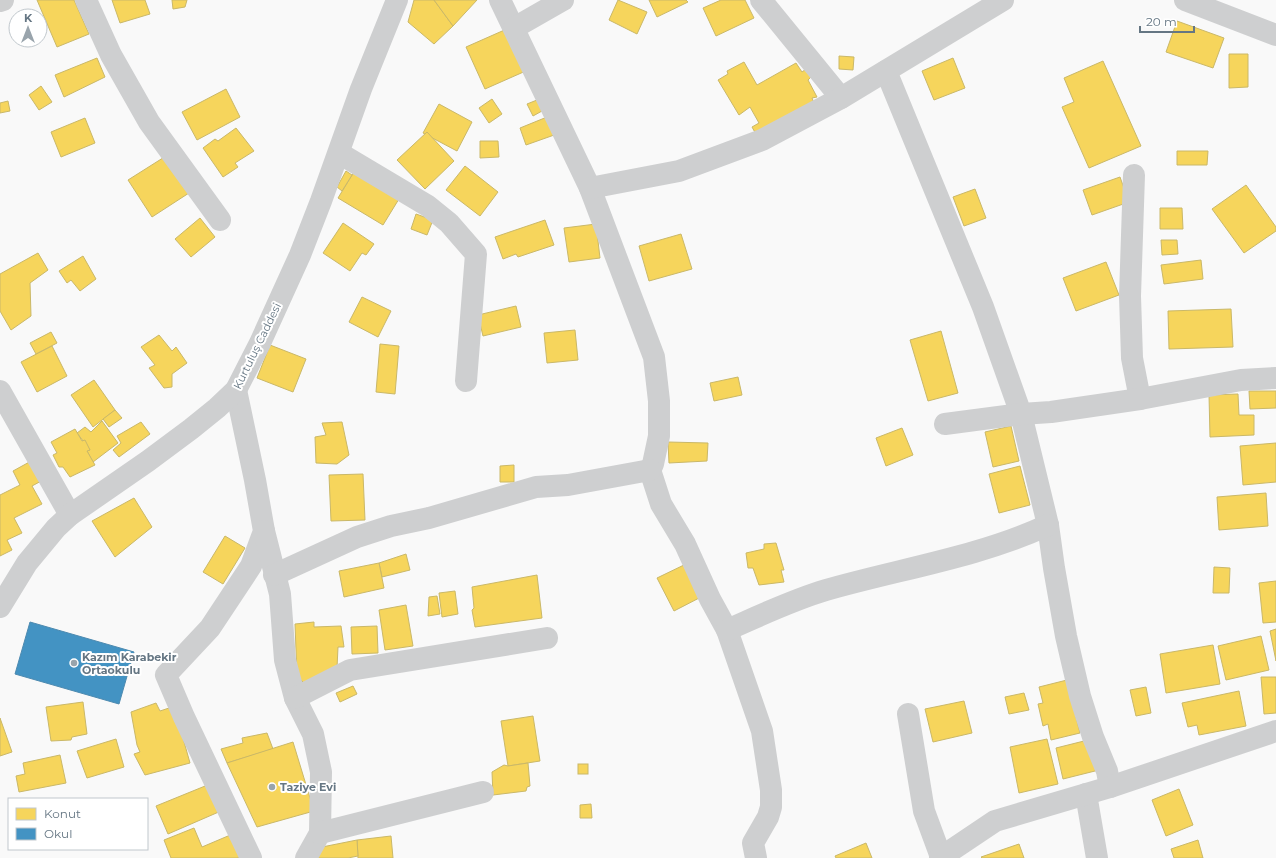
<svg xmlns="http://www.w3.org/2000/svg" width="1276" height="858" viewBox="0 0 1276 858" font-family="Montserrat,sans-serif">
	<style>
		.homes { fill: #f6d55c; stroke: #cab868 }
		.schools { fill: #4393c3; stroke: #4d8ab0 }
		.lines { fill: none; stroke-linecap: round; stroke-linejoin: round }
		.minor { stroke: #cecfd0; stroke-width: 22 }
		.poi-dot { fill: #99a4ac; stroke: #fff; stroke-width: 1.5 }
		.labels { text-anchor: middle; stroke-width: 4; stroke-linejoin: round; paint-order: stroke }
		.street-label { font-size: 11px; fill: #657683; stroke: #fff }
		.poi-label { font-size: 11px; font-weight: bold; fill: #657683; stroke: #fff; text-anchor: start }
	</style>
	<rect width="100%" height="100%" fill="#f9f9f9"/>
	<g class="homes">
		<path d="M37,0H74L89,34L57,47Z"/>
		<path d="M112,0H145L150,14L120,23Z"/>
		<path d="M172,0H187L185,7L173,9Z"/>
		<path d="M414,0H434L453,26L434,44L408,22Z"/>
		<path d="M434,0H477L453,26Z"/>
		<path d="M618,0L647,12L637,34L609,20Z"/>
		<path d="M649,0H686L688,2L657,17Z"/>
		<path d="M721,0H745L754,18L716,36L703,8Z"/>
		<path d="M1177,21L1224,38L1213,68L1166,52Z"/>
		<path d="M509,28L528,70L485,89L466,47Z"/>
		<path d="M1229,54H1248V87L1229,88Z"/>
		<path d="M839,56L854,57L853,70L839,69Z"/>
		<path d="M97,58L105,77L64,97L55,75Z"/>
		<path d="M953,58L965,88L934,100L922,71Z"/>
		<path d="M1103,61L1141,146L1089,168L1062,107L1074,102L1064,78Z"/>
		<path d="M744,62L757,85L796,63L802,72L806,69L812,76L808,80L817,97L812,98L814,103L757,136L752,127L759,123L750,107L739,115L718,80L728,74L727,71Z"/>
		<path d="M41,86L52,102L39,110L29,95Z"/>
		<path d="M226,89L240,117L197,140L182,112Z"/>
		<path d="M492,99L502,114L489,123L479,108Z"/>
		<path d="M537,100L542,111L533,116L527,104Z"/>
		<path d="M8,101L10,111L0,113V103Z"/>
		<path d="M439,104L472,122L457,151L423,133Z"/>
		<path d="M547,117L557,134L526,145L520,128Z"/>
		<path d="M85,118L95,143L61,157L51,132Z"/>
		<path d="M236,128L254,151L235,163L238,167L223,177L203,148L215,139L218,141Z"/>
		<path d="M427,132L454,161L425,189L397,160Z"/>
		<path d="M480,141H498L499,157L480,158Z"/>
		<path d="M1177,151H1208L1207,165H1177Z"/>
		<path d="M166,156L189,193L152,217L128,180Z"/>
		<path d="M465,166L498,192L480,216L446,190Z"/>
		<path d="M357,167L402,194L383,225L338,198Z"/>
		<path d="M346,171L352,175L342,191L337,187Z"/>
		<path d="M1120,177L1129,202L1092,215L1083,190Z"/>
		<path d="M1246,185L1276,227V231L1244,253L1212,209Z"/>
		<path d="M975,189L986,218L964,226L953,197Z"/>
		<path d="M1160,208H1182L1183,229H1160Z"/>
		<path d="M416,214L433,220L427,235L411,229Z"/>
		<path d="M200,218L215,237L191,257L175,239Z"/>
		<path d="M545,220L554,245L518,257L516,254L503,259L495,237Z"/>
		<path d="M343,223L374,244L366,255L362,253L350,271L323,253Z"/>
		<path d="M596,224L600,258L569,262L564,228Z"/>
		<path d="M681,234L692,269L649,281L639,246Z"/>
		<path d="M1161,240H1177L1178,254L1162,255Z"/>
		<path d="M38,253L48,270L30,283L31,316L11,330L0,311V274Z"/>
		<path d="M83,256L96,279L80,291L71,280L67,283L59,271Z"/>
		<path d="M1201,260L1203,279L1164,284L1161,265Z"/>
		<path d="M1106,262L1119,295L1076,311L1063,278Z"/>
		<path d="M362,297L391,311L378,337L349,322Z"/>
		<path d="M516,306L521,327L483,336L478,315Z"/>
		<path d="M1231,309L1233,347L1169,349L1168,311Z"/>
		<path d="M575,330L578,360L547,363L544,333Z"/>
		<path d="M941,331L958,393L928,401L910,340Z"/>
		<path d="M51,332L57,343L36,354L30,343Z"/>
		<path d="M159,335L172,351L176,347L187,363L172,374V387L164,388L149,368L155,365L141,347Z"/>
		<path d="M380,344L399,346L395,394L376,392Z"/>
		<path d="M270,345L306,359L293,392L257,378Z"/>
		<path d="M52,346L67,376L37,392L21,362Z"/>
		<path d="M738,377L742,395L714,401L710,383Z"/>
		<path d="M94,380L115,410L93,427L71,395Z"/>
		<path d="M1249,391H1276V408L1250,409Z"/>
		<path d="M1238,394L1239,415H1254V435L1210,437L1209,395Z"/>
		<path d="M115,410L122,418L109,427L103,419Z"/>
		<path d="M102,421L118,443L93,462L87,451L90,450L77,433L85,427L91,432Z"/>
		<path d="M141,422L150,434L119,457L113,450L121,443L117,436Z"/>
		<path d="M342,422L349,455L337,464L316,463L315,437L326,435L322,423Z"/>
		<path d="M1011,426L1019,461L993,467L985,432Z"/>
		<path d="M902,428L913,455L886,466L876,438Z"/>
		<path d="M75,429L82,441L85,440L90,450L87,451L95,465L70,477L63,467H59L53,455L57,453L51,442Z"/>
		<path d="M668,442L708,443L707,461L669,463Z"/>
		<path d="M1276,443V482L1243,485L1240,446Z"/>
		<path d="M33,460L43,480L32,486L42,504L14,518L22,533L7,540L12,550L0,556V495L20,485L13,471Z"/>
		<path d="M514,465V482H500V466Z"/>
		<path d="M1020,466L1030,505L999,513L989,474Z"/>
		<path d="M363,474L365,520L331,521L329,475Z"/>
		<path d="M1266,493L1268,526L1219,530L1217,497Z"/>
		<path d="M134,498L152,527L115,557L92,521Z"/>
		<path d="M225,536L245,548L223,584L203,572Z"/>
		<path d="M776,543L784,570H781L784,582L759,585L753,568H748L746,553L764,549V544Z"/>
		<path d="M406,554L410,570L382,577L379,563Z"/>
		<path d="M379,563L384,588L344,597L339,571Z"/>
		<path d="M686,564L703,596L674,611L657,578Z"/>
		<path d="M1214,567L1230,568L1229,593H1213Z"/>
		<path d="M537,575L542,618L475,627L472,610L474,608L472,587Z"/>
		<path d="M1276,581V622L1263,623L1259,583Z"/>
		<path d="M455,591L458,614L442,617L439,593Z"/>
		<path d="M437,596L440,614L428,616L429,597Z"/>
		<path d="M406,605L413,646L385,650L379,610Z"/>
		<path d="M314,622V627L341,626L344,647H338L337,668L304,683L297,676L295,624Z"/>
		<path d="M377,626L378,653L352,654L351,627Z"/>
		<path d="M1276,629V661L1270,631Z"/>
		<path d="M1261,636L1269,670L1226,680L1218,646Z"/>
		<path d="M1213,645L1220,684L1166,693L1160,654Z"/>
		<path d="M1261,677H1276V713L1264,714Z"/>
		<path d="M1067,680L1080,733L1051,740L1048,724L1043,726L1038,704L1043,703L1039,687Z"/>
		<path d="M353,686L357,694L340,702L336,693Z"/>
		<path d="M1146,687L1151,713L1136,716L1130,690Z"/>
		<path d="M1239,691L1246,726L1199,735L1197,725L1188,727L1182,703Z"/>
		<path d="M1024,693L1029,710L1009,714L1005,697Z"/>
		<path d="M964,701L972,733L933,742L925,709Z"/>
		<path d="M83,702L87,734L72,737L71,740L51,741L46,707Z"/>
		<path d="M156,703L160,711L169,708L181,731L190,763L145,775L134,754L140,752L137,745L131,712Z"/>
		<path d="M533,716L540,761L508,766L501,721Z"/>
		<path d="M0,718L12,752L0,756Z"/>
		<path d="M267,733L273,749L227,763L221,749L243,743L242,738Z"/>
		<path d="M116,739L124,767L87,778L77,751Z"/>
		<path d="M1047,739L1058,784L1019,793L1010,747Z"/>
		<path d="M1092,739L1099,770L1063,779L1056,748Z"/>
		<path d="M293,742L314,811L257,827L227,763Z"/>
		<path d="M60,755L66,783L19,792L16,776L25,774L23,763Z"/>
		<path d="M528,763L530,786L527,787L526,791L493,795L492,772L504,765L508,766Z"/>
		<rect x="578" y="764" width="10" height="10"/>
		<path d="M210,784L221,811L168,834L156,806Z"/>
		<path d="M1179,789L1193,825L1166,836L1152,800Z"/>
		<path d="M591,804L592,818H580V805Z"/>
		<path d="M194,828L202,847L235,833L244,855L237,858H171L164,840Z"/>
		<path d="M391,836L393,858H358L357,840Z"/>
		<path d="M357,840L358,856L348,858H318L322,847Z"/>
		<path d="M1198,840L1203,858H1174L1171,849Z"/>
		<path d="M866,843L872,858H836L835,856Z"/>
		<path d="M1019,844L1024,858H982L981,857Z"/>
	</g>
	<path class="schools" d="M30,622L134,652L119,704L15,674Z"/>
	<g class="lines">
		<g class="minor">
			<path d="M86,0L111,55L149,122L220,220"/>
			<path d="M500,0L590,188L654,357L659,401V436L653,464L650,470L661,504L685,544L710,599L727,630L762,731L771,790V807L768,817L753,843L756,858"/>
			<path d="M761,0L841,98"/>
			<path d="M1185,0L1276,35"/>
			<path d="M0,1L3,0"/>
			<path d="M514,28L563,0"/>
			<path d="M886,71L983,307L1021,414L1048,525L1054,568L1066,636L1080,696L1093,737L1107,771L1110,787"/>
			<path d="M339,153L428,206L449,223L476,254L466,381"/>
			<path d="M1134,175L1130,296L1132,358L1140,399"/>
			<path d="M590,188L679,171L762,140L841,98L1003,0"/>
			<path d="M236,390L255,480L264,531L251,566L210,628L166,675L184,717L251,858"/>
			<path d="M0,391L70,515"/>
			<path d="M945,424L1021,414L1051,412L1140,399L1241,380L1276,378"/>
			<path d="M264,531L280,594L285,660L295,698L313,734L321,772L320,833L306,858"/>
			<path d="M274,575L357,537L391,526L429,518L536,487L568,485L650,470"/>
			<path d="M0,607L27,563L56,528L70,515L148,461L191,429L217,408L236,390L260,343L300,255L321,201L361,89L397,0"/>
			<path d="M727,630C759,616 792,600 826,590C899,569 979,557 1048,525"/>
			<path d="M295,698L350,670L547,638"/>
			<path d="M908,714L924,811L941,857"/>
			<path d="M1086,794L1097,858"/>
			<path d="M320,833L483,792"/>
			<path d="M940,858L995,821L1110,787L1276,731"/>
		</g>
	</g>
	<g class="poi-dot">
		<circle cx="74" cy="663" r="4"/>
		<circle cx="272" cy="787" r="4"/>
	</g>
	<g class="labels">
		<g class="street-label">
			<text transform="translate(257 346) rotate(-64)" y="4">Kurtuluş Caddesi</text>
		</g>
		<g class="poi-label">
			<text x="82" y="661">Kazım Karabekir<tspan x="82" dy="13">Ortaokulu</tspan></text>
			<text x="280" y="791">Taziye Evi</text>
		</g>
	</g>
	<rect x="8" y="798" width="140" height="52" fill="#ffffff" stroke="#c1c8cd"/>
	<rect x="16" y="808" width="20" height="12" fill="#f6d55c" stroke="#c1c8cd"/>
	<text x="44" y="818" font-size="12" fill="#657683">Konut</text>
	<rect x="16" y="828" width="20" height="12" fill="#4393c3" stroke="#c1c8cd"/>
	<text x="44" y="838" font-size="12" fill="#657683">Okul</text>
	<g transform="translate(28 28)"><circle r="19" fill="#ffffff" stroke="#c1c8cd"/>
	<path d="M0-3L7 15L0 10L-7 15Z" fill="#99a4ac"/>
	<text y="-6" font-size="11" font-weight="bold" text-anchor="middle" fill="#657683">K</text>
	</g>
	<path d="M1140 26v6h54v-6" fill="none" stroke="#657683" stroke-width="2"/>
	<text x="1146" y="26" font-size="12" fill="#657683" stroke="#ffffff" stroke-width="3" paint-order="stroke">20 m</text>
</svg>
